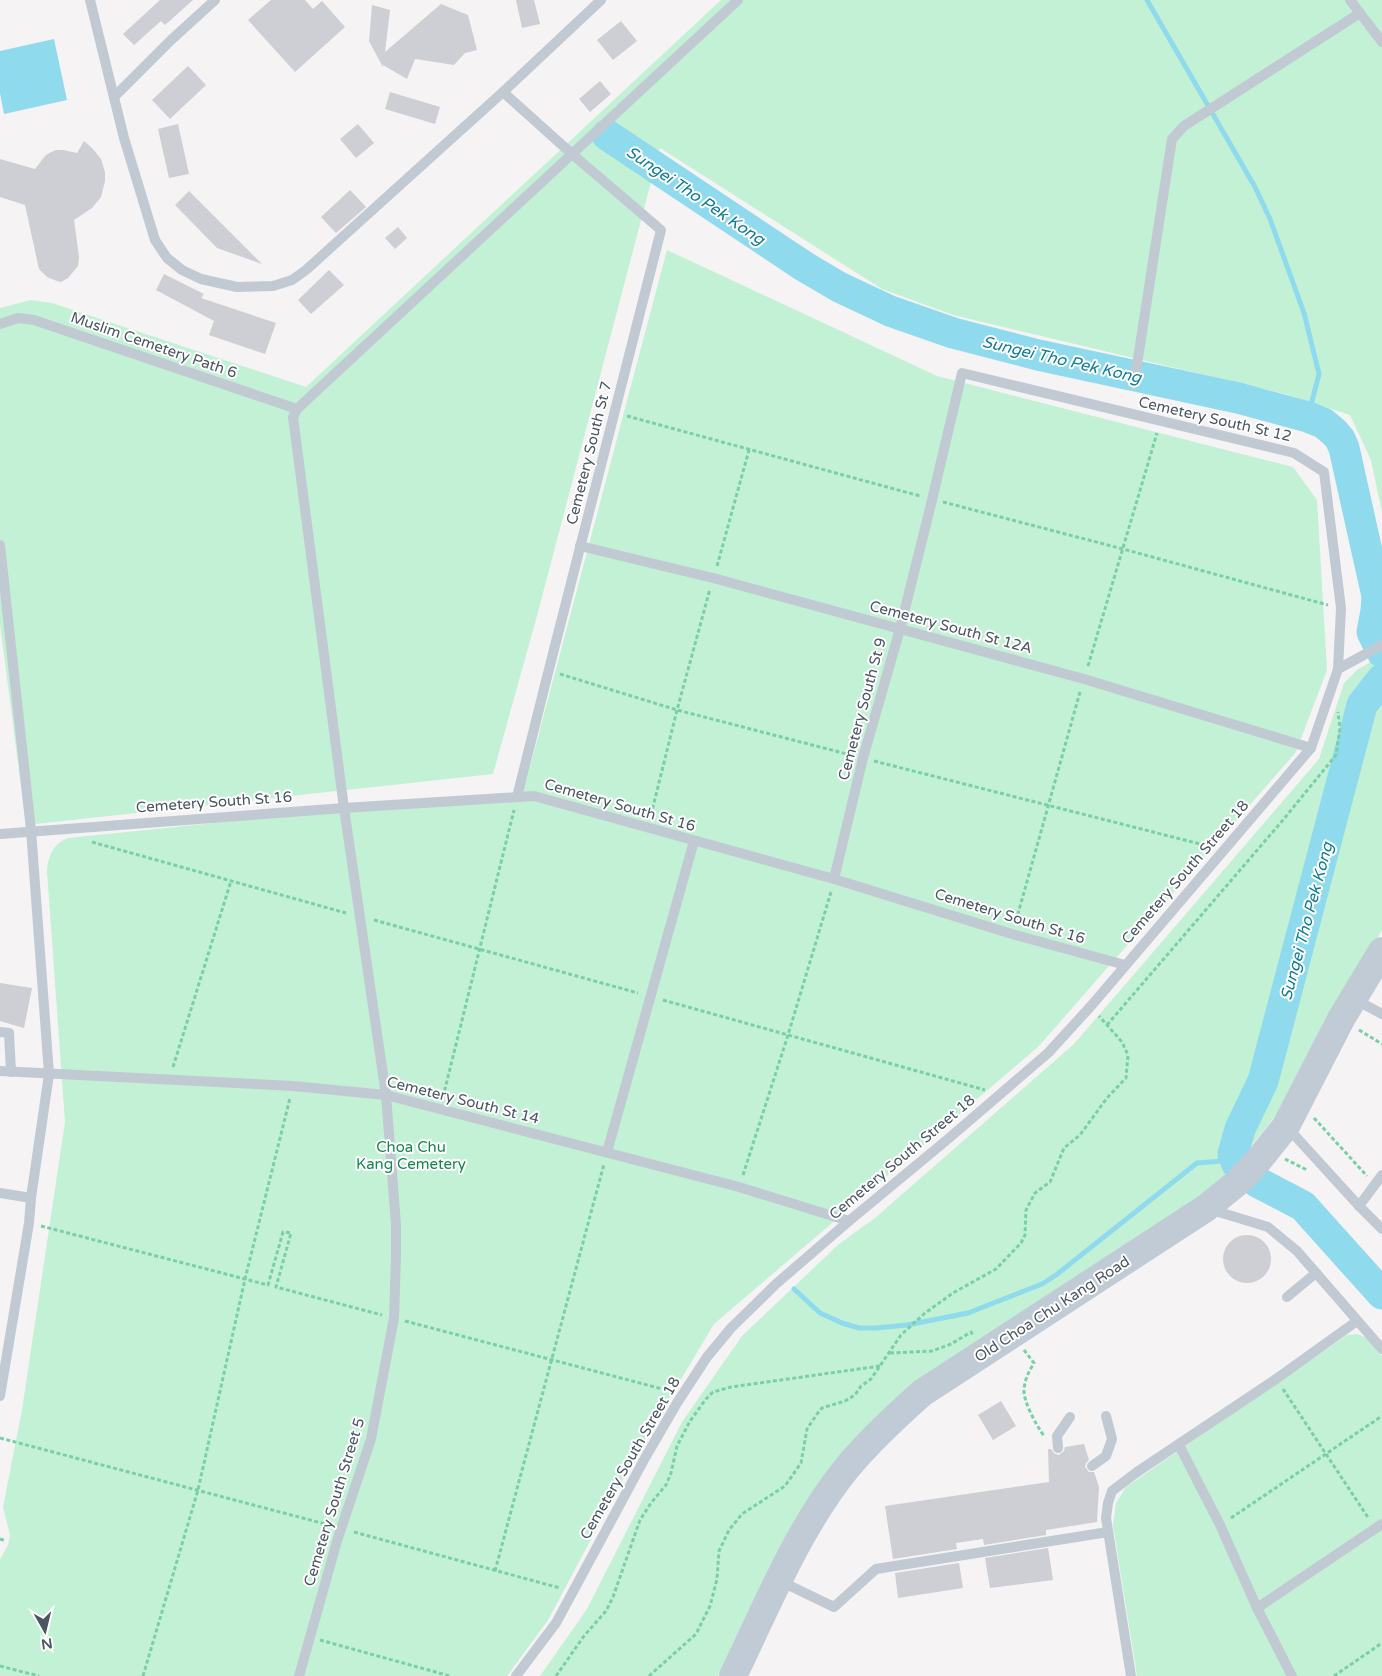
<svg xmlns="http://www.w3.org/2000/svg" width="1382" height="1676" viewBox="0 0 1382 1676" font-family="'Varela Round',sans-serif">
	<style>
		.green { fill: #c3f1d5 }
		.water { fill: #90daee }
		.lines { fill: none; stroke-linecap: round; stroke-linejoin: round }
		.stream { stroke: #90daee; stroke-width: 5 }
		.river { stroke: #90daee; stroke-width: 31 }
		.building { fill: #cdcfd5 }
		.path { stroke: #7ad0a6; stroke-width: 3; stroke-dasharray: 4 2.5; stroke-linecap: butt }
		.lane { stroke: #c1cad2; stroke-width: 10 }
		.secondary { stroke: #c1cbd6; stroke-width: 28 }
		.labels { text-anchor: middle; stroke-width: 4; stroke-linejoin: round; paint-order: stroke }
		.street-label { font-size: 15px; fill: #4a5661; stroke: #fff }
		.park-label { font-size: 15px; fill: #17864f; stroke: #fff }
		.water-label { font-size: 16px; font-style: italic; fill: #0c7c9b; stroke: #fff }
	</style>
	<rect width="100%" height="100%" fill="#f5f3f3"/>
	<g class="green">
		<path d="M721,0H1382V513L1371,460L1350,415L1285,394L953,315L882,289L660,148L538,612L493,774L26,825L0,624V308L31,300L52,303L306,387Z"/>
		<path d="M667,250L937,376L1293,467L1317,500L1327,670L1296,752L1039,1046L714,1324L637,1453L548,1620L507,1676H0V1560L8,1545L10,1535L3,1507L22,1410L65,1122L47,871C48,856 53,844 68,838L312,813L521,801Z"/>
		<path d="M1382,655V930L1277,1114L1225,1178L1192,1204L917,1385L804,1505L718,1676H540L587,1609L682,1422L742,1336L839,1244L875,1218L1074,1044L1319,759L1344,683L1357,670Z"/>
		<path d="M1357,1334L1365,1337L1382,1356V1676H1137L1113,1525L1116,1503L1126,1487L1347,1335Z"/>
	</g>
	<path class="water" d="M54,39L67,100L4,114L0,93V51Z"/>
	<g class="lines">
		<g class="stream">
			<path d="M1147,0L1255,187L1270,219L1304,313L1319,374L1308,417"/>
			<path d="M794,1289L820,1313L842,1323L859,1328H876L907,1325L968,1313L1042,1284L1056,1275L1197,1163L1222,1161L1237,1164"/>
		</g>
		<g class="river">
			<path d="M607,135L805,267L839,287L890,311L953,333L1038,355L1238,398L1308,417L1323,423L1334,432L1340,439L1344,448L1377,596L1376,611L1372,632L1382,652"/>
			<path d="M1382,679L1362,705L1263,1081L1240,1129L1233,1154L1237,1164L1257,1182L1303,1206L1382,1294"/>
		</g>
	</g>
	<g class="building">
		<path d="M160,0H193L165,25L161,21L134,45L123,34Z"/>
		<path d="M271,0H305L313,9L322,1L345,27L295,72L248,20Z"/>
		<path d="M516,0H534L540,24L522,28Z"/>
		<path d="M441,4L468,15L477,50L465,53L454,65L415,59L407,79L383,65V67L369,41L372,5L390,10L385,52Z"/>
		<path d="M621,21L637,41L613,60L597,40Z"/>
		<path d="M188,66L206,85L170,119L152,100Z"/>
		<path d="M600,81L611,94L590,112L579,99Z"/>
		<path d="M390,92L440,107L435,124L385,109Z"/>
		<path d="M178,124L189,174L169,178L158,129Z"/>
		<path d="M358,124L374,143L356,158L340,139Z"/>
		<path d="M84,141L92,148L101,159L105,172V181L101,197L96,203L92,208L74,220L79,257L78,266L68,278L61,282L57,281L47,277L39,269L25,205L0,197V159L35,169L45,156L49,153L56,150H63L77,153Z"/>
		<path d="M350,190L366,207L336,233L321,217Z"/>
		<path d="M189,191L262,264L217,248L175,205Z"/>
		<path d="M398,227L407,238L395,249L385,238Z"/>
		<path d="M329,270L344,285L311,314L298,300Z"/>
		<path d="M164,274L204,294L201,298L276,323L265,354L209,335L214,321L156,290Z"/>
		<path d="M0,983L32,988L24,1028L0,1021Z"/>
		<circle cx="1247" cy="1259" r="24"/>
		<path d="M1001,1401L1016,1426L993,1440L978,1415Z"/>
		<path d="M1084,1444L1089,1460L1086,1463L1085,1467L1089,1472H1094L1099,1487L1097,1522L1046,1530V1535L984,1545L983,1539L956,1543L957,1549L893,1559L885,1506L1049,1482L1048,1449H1051L1055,1454L1059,1455L1064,1451L1065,1447Z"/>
		<path d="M1048,1548L1053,1580L990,1588L985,1558Z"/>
		<path d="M959,1563L963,1588L898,1598L895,1573Z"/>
	</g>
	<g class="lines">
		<g class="path">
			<path d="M627,416L920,496"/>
			<path d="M943,502L1123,549L1328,605"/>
			<path d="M717,566L749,450"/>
			<path d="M1088,666L1157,433"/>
			<path d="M560,674L677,710L851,755"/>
			<path d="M874,761L1212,847"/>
			<path d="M651,815L677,710L710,589"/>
			<path d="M92,842L346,913"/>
			<path d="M374,920L638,993"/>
			<path d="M1016,921L1080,692"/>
			<path d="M663,1000L985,1090"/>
			<path d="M1107,1025L1283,820L1336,755L1340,728L1338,712"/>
			<path d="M1359,1030L1382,1044"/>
			<path d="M173,1067L231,881"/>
			<path d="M443,1097L514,810"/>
			<path d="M1314,1118L1367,1176"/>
			<path d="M1285,1159L1307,1170"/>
			<path d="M743,1175L788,1035L831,892"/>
			<path d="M41,1226L268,1285L283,1232L291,1233L276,1287L382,1315"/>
			<path d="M405,1321L670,1391"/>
			<path d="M1024,1350L1034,1363C1029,1371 1025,1379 1024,1389C1023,1402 1037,1426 1044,1436"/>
			<path d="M890,1353L932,1351L951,1344L971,1332L973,1335"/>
			<path d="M1283,1389L1369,1519"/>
			<path d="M0,1438L329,1525"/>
			<path d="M1231,1518L1382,1416"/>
			<path d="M354,1532L560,1588"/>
			<path d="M0,1539L6,1541"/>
			<path d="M495,1571L604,1164"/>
			<path d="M320,1640L450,1676"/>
			<path d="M0,1666L39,1676"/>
			<path d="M143,1676L198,1490L245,1279L290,1098"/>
			<path d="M556,1676L584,1636L606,1611L613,1597L640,1520L651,1503L666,1485L671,1473L677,1446L690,1421L706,1399L713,1392L731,1387L880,1366"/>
			<path d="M649,1676L696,1634L710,1606L717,1579L719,1551L729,1530L742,1514L785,1486L801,1463L807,1429L817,1414L822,1408L845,1401L855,1395L861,1386L871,1379L901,1335L925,1313L953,1293L996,1269L1021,1243L1025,1235L1026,1210L1035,1193L1050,1182L1064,1148L1080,1135L1107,1098L1126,1078L1128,1055L1122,1042L1099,1016"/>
			<path d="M1334,1676L1382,1643"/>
		</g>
		<g class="lane">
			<path d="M90,0L124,138L155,240L167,258L182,270L201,279L237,287L273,286L292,280L306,270L503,92L601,0"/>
			<path d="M1350,0L1382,42"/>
			<path d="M503,92L572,154L661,230L547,677L517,797"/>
			<path d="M114,97L170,41L215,0"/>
			<path d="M0,324L18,318L34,320L297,409"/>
			<path d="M1134,384L1172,139L1184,126L1360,13"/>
			<path d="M0,545L31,830L49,1074L31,1198L29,1223L0,1396"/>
			<path d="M580,546L713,578L1084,679L1311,748"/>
			<path d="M0,834L344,808L534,796L834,879L1012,934L1125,965"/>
			<path d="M834,879L863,758L900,629L932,500L962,373L1294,453L1324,472L1341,608L1338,669"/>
			<path d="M1354,999L1382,1014"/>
			<path d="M0,1032L9,1033L11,1072"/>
			<path d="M0,1071L293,1086L386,1095L739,1187L849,1221"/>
			<path d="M1287,1127L1359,1206L1382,1229"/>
			<path d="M607,1152L694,841"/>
			<path d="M0,1193L31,1198"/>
			<path d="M1359,1206L1382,1175"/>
			<path d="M1209,1209L1268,1227L1297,1251L1382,1349"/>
			<path d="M1287,1297L1316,1273"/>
			<path d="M1179,1445L1220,1525L1257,1608L1292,1676"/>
			<path d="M1058,1448L1057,1436L1070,1417"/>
			<path d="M1092,1466L1106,1456L1112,1439L1106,1416"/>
			<path d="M780,1581L834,1607L876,1569L1108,1532"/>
			<path d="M1257,1608L1382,1524"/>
			<path d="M299,1676L337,1541L371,1439L394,1318L396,1257V1225L386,1095L344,808L293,417L297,409L738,0"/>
			<path d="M516,1676L556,1623L645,1458L677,1403L707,1357L731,1328L776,1284L849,1221L948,1139L1048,1053L1091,1006L1311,748L1338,669L1382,645"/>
			<path d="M1131,1676L1106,1518L1108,1503L1112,1491L1137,1472L1276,1379L1357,1321"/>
		</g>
		<path class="secondary" d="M733,1676C767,1606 797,1530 846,1469C869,1441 895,1417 922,1393L1206,1208L1238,1182L1257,1162L1286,1126L1341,1019L1382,951"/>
	</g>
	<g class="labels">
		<g class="street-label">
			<text transform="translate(154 345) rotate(19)" y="5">Muslim Cemetery Path 6</text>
			<text transform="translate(1215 419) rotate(13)" y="5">Cemetery South St 12</text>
			<text transform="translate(589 453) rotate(-76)" y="5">Cemetery South St 7</text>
			<text transform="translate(951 627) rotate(15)" y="5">Cemetery South St 12A</text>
			<text transform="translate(862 709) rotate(-75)" y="5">Cemetery South St 9</text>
			<text transform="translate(214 802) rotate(-4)" y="5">Cemetery South St 16</text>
			<text transform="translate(620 805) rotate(16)" y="5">Cemetery South St 16</text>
			<text transform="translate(1185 872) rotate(-49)" y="5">Cemetery South Street 18</text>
			<text transform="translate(1010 916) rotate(17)" y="5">Cemetery South St 16</text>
			<text transform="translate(463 1100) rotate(14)" y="5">Cemetery South St 14</text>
			<text transform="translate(902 1157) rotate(-40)" y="5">Cemetery South Street 18</text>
			<text transform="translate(1052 1309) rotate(-33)" y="5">Old Choa Chu Kang Road</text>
			<text transform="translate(630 1458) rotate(-60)" y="5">Cemetery South Street 18</text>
			<text transform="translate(334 1502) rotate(-73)" y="5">Cemetery South Street 5</text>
		</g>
		<g class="park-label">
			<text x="411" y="1152">Choa Chu<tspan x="411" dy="17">Kang Cemetery</tspan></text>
		</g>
		<g class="water-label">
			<text transform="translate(696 195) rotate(34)" y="6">Sungei Tho Pek Kong</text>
			<text transform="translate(1062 359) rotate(13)" y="6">Sungei Tho Pek Kong</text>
			<text transform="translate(1306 921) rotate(-75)" y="6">Sungei Tho Pek Kong</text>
		</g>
	</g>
	<g transform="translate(45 1631) rotate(172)" stroke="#ffffff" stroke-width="4" paint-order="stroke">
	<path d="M0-4L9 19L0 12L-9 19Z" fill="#4a5661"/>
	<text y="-8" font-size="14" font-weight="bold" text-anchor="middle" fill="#4a5661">N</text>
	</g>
</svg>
